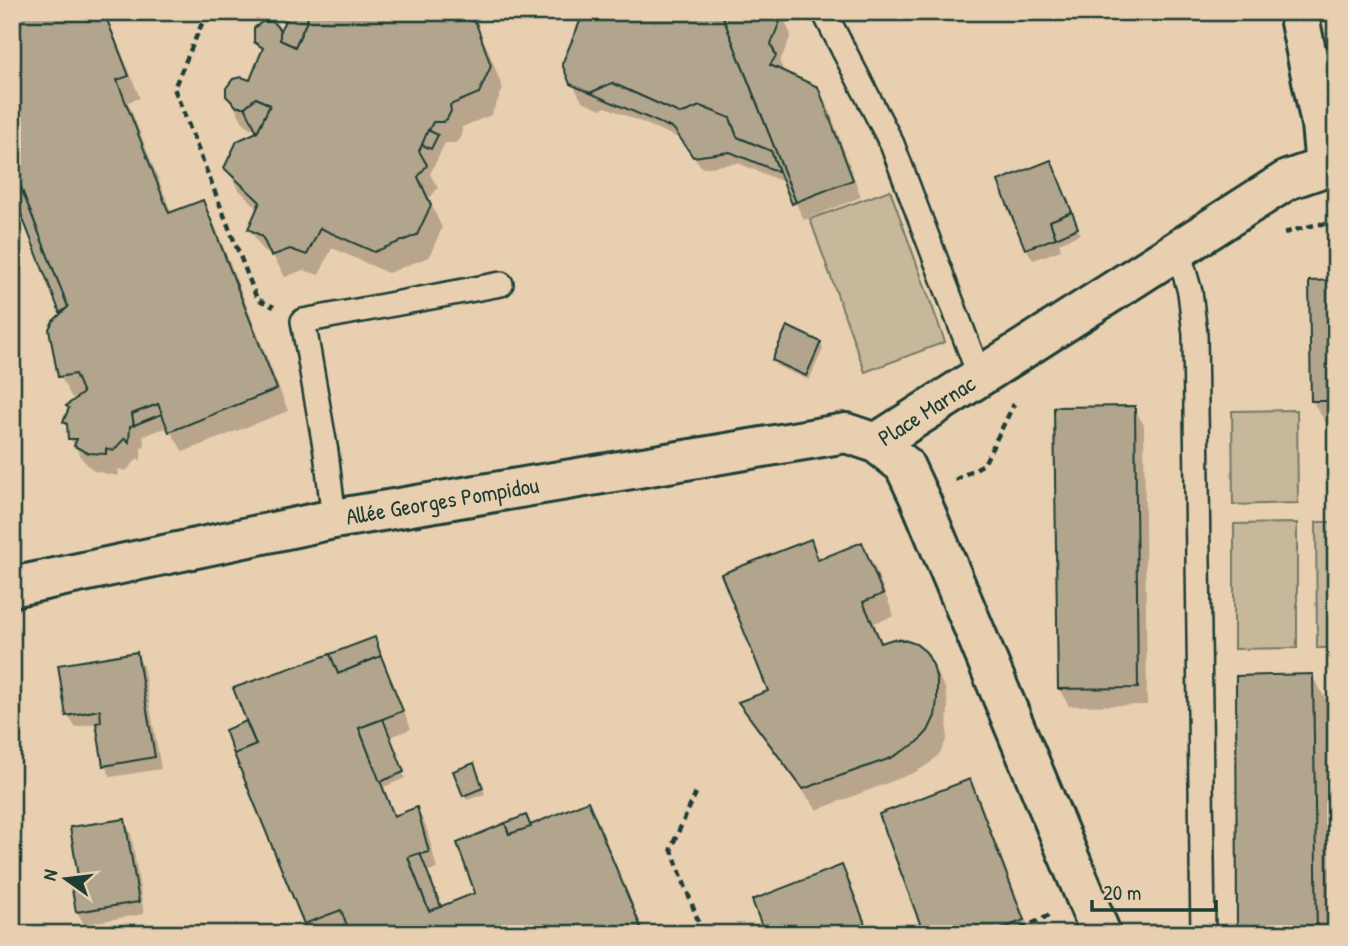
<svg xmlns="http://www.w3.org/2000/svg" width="1348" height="946" viewBox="0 0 1348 946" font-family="'Patrick Hand',sans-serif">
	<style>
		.green { fill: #c7b79b; stroke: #737a68; stroke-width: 2 }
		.shadow { fill: #0003 }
		.building { fill: #b1a68d; stroke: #1f3d34; stroke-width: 2 }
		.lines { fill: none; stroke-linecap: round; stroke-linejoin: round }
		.lane-casing { stroke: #1f3d34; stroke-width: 28 }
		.street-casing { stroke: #1f3d34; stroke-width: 44 }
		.path { stroke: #1f3d34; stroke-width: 4.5; stroke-dasharray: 7 5; stroke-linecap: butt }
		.lane { stroke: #e8cfb0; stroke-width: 23 }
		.street { stroke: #e8cfb0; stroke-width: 38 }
		.labels { text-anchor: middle; stroke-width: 5; stroke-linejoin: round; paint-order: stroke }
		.street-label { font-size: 23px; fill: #1f3d34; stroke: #e8cfb0 }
	</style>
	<rect width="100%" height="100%" fill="#e8cfb0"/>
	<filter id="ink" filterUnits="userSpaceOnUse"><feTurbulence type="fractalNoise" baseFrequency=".0143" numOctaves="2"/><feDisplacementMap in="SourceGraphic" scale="14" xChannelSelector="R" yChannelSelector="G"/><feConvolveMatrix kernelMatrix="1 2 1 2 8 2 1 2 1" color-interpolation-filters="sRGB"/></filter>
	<g filter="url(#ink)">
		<g class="green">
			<path d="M890,190L945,342L865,372L810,219Z"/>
			<path d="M1297,410L1298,503L1233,505L1232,411Z"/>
			<path d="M1336,522V648H1317L1316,522Z"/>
			<path d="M1297,523V648L1234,649V524Z"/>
		</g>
		<g class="shadow">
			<path d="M36,12H55L57,16L66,12H105L140,98L128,102L172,214L202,202L214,223L288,411L183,452L168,427L143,436L145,447L141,448V461L138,458L126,471L118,469V476L94,471L83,460L70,438L69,429L65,422L81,396L72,398L60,376L63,314L12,186V18Z"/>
			<path d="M586,12H781L791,35L780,62L785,74L817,88L828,106L861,197L804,220L786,183L738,163L702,168L683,140L606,107L601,109L582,101L572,83Z"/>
			<path d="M474,24L487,47L503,89L491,115L462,127L461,137L455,143H445L430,174L438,188L429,199L442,228L429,257L388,273L332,248L319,275L303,270L285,277L273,256L263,251L250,229L259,209L239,190L226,168L260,133L257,128H250L243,122L230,99L251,82L263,52L255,38L280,33Z"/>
			<path d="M1050,163L1057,174L1080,234L1059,243L1061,250L1033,260L1026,248Z"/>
			<path d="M1336,282V432H1331L1312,400Z"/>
			<path d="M820,343L823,349L809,380L777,366L774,360Z"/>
			<path d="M1134,408L1144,425L1147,705L1069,706L1059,689Z"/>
			<path d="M810,541L821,560L861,544L874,565L894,616L874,623L883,644L932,665L945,688L948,704L947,739L940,753L930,763L916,772L817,810L753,724L741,703L770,692Z"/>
			<path d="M377,644L411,729L390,737L405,778L384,787L396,817L416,809L426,826L437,869L428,871L443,908L477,894L532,828L587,804L597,821L644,934H351L349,928L334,934H312L235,753L250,731Z"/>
			<path d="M136,654L143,666L161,769L111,777L105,766L98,723L75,727L68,715Z"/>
			<path d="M1312,676L1328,703L1331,934H1239Z"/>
			<path d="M477,771L485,794L467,800L464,795Z"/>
			<path d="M970,781L979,798L1031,934H926Z"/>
			<path d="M124,821L131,833L144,914L84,924L77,912L73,886L81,885Z"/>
			<path d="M841,867L851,884L870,934H767Z"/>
		</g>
		<g class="building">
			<path d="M29,12L57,14L104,12L129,76L117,80L169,213L203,200L277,389L169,432L158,404L132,414L134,425L130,426L129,442L125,438L114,450L106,449V454L88,453L74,446L77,439H68L67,424L63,422L69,408L66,406L83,393L75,374L58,377L49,329L53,321L68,307L12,165V17Z"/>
			<path d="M290,12H305L308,19L295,47L280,40V30Z"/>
			<path d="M305,12H452L476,23L491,66L479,93L450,105L451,111L447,119L443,122H433L419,151L427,165L418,177L431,205L417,235L374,252L320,228L307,255L290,249L271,256L262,236L248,229L260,202L224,168L237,141L257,132L270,105L256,98L245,107H237L226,96V88L233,79L241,77L250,80L263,48L254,42V28L262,22H273L280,30V40L295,47L308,19Z"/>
			<path d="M584,12H721L796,202L792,204L771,151L737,137L730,118L700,106L681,114L612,83L590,93L570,84L562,64Z"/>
			<path d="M721,12H780L782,16L771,44L776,56L770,65L818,87L853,180L796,202Z"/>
			<path d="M612,83L681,114L700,106L730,118L737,137L771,151L779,172L730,152L693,157L674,129L590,93Z"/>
			<path d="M256,98L270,105L257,132L245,107Z"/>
			<path d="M428,130L438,135L431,149L422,145Z"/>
			<path d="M1051,160L1072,212L1050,221L1056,238L1025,249L998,181Z"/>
			<path d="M12,165L68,307L60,313L12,191Z"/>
			<path d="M1072,212L1078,228L1056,238L1050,221Z"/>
			<path d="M1336,280V401H1311L1309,281Z"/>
			<path d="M787,326L821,342L806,376L772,360Z"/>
			<path d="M158,404L162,414L134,425L132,414Z"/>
			<path d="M1135,406L1138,688L1058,689L1054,407Z"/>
			<path d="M811,539L818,560L862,542L883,594L863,602L881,643L893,639L904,640L916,644L926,652L933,665L937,681V700L935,716L928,731L918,742L891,758L803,789L738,702L768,691L721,574Z"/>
			<path d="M375,637L381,656L338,674L330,654Z"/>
			<path d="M137,652L155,757L103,766L96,723L101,722L100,710L66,716L58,665Z"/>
			<path d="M330,654L338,674L381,656L403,711L359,728L394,816L417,807L429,852L408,857L429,911L475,893L457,843L505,823L509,834L588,801L643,932L638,934H350L341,910L304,924L234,754L256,745L233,688Z"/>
			<path d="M1313,674L1317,934H1237L1236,676Z"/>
			<path d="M383,719L404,772L380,782L359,728Z"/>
			<path d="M246,721L256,745L234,754L225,730Z"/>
			<path d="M474,763L483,788L463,796L453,771Z"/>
			<path d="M970,779L1024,920L989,934H924L879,814Z"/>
			<path d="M526,815L531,827L509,834L505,823Z"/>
			<path d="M125,819L139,902L76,912L71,884L79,883L70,827Z"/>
			<path d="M420,853L441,907L429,911L408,857Z"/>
			<path d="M842,865L869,934H765L752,900Z"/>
		</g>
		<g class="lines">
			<g class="lane-casing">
				<g id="lane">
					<path d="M824,12L892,144L980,377"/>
					<path d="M1178,250L1190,292L1195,334L1203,934"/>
					<path d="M334,519L326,452L303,321L501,284"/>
				</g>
			</g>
			<g class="street-casing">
				<g id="street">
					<path d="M1298,12L1321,124L1325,167"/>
					<path id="s1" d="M876,443L1287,180L1325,167L1336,168"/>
					<path id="s2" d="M12,587L334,519L846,433L876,443L904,465L920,499L1101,934"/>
				</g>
			</g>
			<g class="path">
				<path d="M207,12L174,88L257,299L274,307"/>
				<path d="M1284,233L1318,224H1336"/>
				<path d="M955,480L984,464L1014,404"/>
				<path d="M696,793L671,848L703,934"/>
				<path d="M1010,934L1050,915"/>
			</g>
			<use href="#lane" class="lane"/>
			<use href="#street" class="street"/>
		</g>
	</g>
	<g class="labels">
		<g class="street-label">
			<text dy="8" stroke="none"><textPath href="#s1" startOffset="60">Place Marnac</textPath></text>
			<text dy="8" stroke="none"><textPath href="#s2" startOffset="439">Allée Georges Pompidou</textPath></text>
		</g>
	</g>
	<rect width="1348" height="946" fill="none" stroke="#e8cfb0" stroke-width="42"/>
	<rect x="21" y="21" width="1306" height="904" fill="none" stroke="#1f3d34" stroke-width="2.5" filter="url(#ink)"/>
	<g transform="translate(66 879) rotate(284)" stroke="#e8cfb0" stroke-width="5" paint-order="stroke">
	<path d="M0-5L12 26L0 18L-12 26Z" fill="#1f3d34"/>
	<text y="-10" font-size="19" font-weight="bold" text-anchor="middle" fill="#1f3d34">N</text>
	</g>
	<path d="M1092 900v10h124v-10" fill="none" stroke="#1f3d34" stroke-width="3.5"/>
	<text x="1103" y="900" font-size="21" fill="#1f3d34" stroke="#e8cfb0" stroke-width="5" paint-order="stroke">20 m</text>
</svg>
